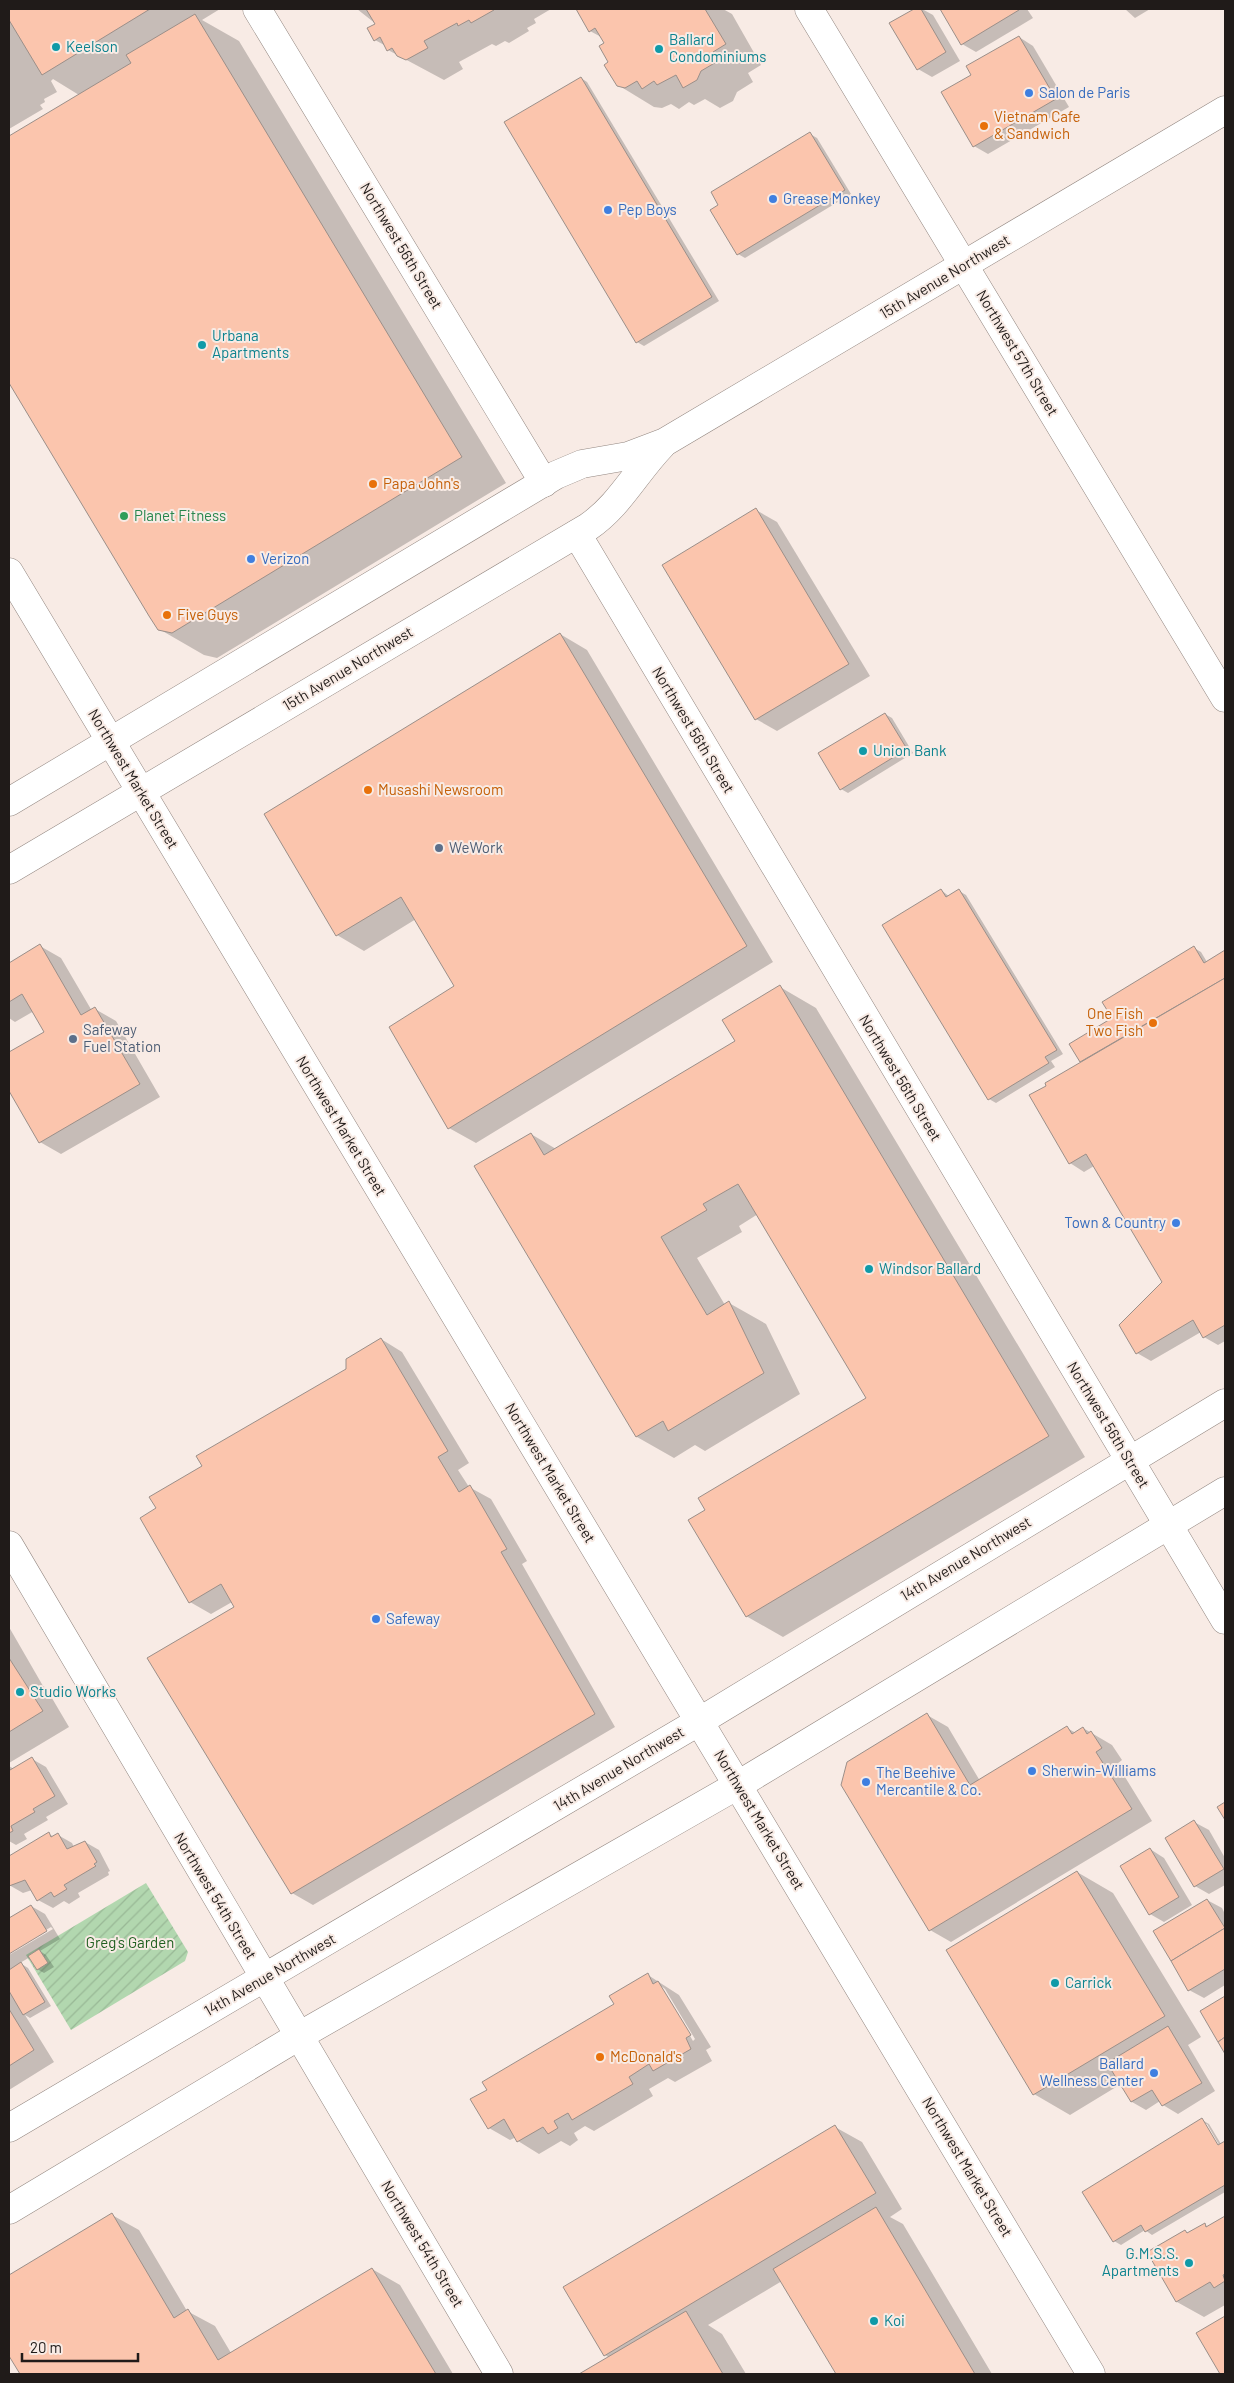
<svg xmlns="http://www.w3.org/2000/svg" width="1234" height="2383" viewBox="0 0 1234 2383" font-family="Barlow,sans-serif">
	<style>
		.garden { fill: url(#garden-furrows) }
		.shadow { fill: #0003; fill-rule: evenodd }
		.building { fill: #fbc5ad; stroke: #9b8f89 }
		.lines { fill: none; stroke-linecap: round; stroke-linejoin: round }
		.minor-casing { stroke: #938781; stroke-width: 29 }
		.secondary-casing { stroke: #938781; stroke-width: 29 }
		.primary-casing { stroke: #938781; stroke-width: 29 }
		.minor { stroke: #fff; stroke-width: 28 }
		.secondary { stroke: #fff; stroke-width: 28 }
		.primary { stroke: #fff; stroke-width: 28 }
		.culture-dot { fill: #0f9aa8; stroke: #f8ebe5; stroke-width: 2 }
		.shop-dot { fill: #3f7fe0; stroke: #f8ebe5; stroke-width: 2 }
		.food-dot { fill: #e8710a; stroke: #f8ebe5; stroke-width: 2 }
		.leisure-dot { fill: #2e9e5b; stroke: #f8ebe5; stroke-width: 2 }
		.service-dot { fill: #5c6f8a; stroke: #f8ebe5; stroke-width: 2 }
		.labels { text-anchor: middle; stroke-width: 4; stroke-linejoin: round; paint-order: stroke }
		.culture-label { font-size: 15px; fill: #0d838f; stroke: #f8ebe5; text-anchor: start }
		.shop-label { font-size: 15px; fill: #366cbe; stroke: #f8ebe5; text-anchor: start }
		.food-label { font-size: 15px; fill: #c56008; stroke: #f8ebe5; text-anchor: start }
		.street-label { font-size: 15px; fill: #201b19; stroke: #f8ebe5 }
		.leisure-label { font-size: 15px; fill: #27864d; stroke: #f8ebe5; text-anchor: start }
		.service-label { font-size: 15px; fill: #4e5e75; stroke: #f8ebe5; text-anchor: start }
		.park-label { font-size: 15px; fill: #1f5f1f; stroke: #f8ebe5 }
	</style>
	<defs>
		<pattern id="garden-furrows" width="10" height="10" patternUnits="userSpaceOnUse" patternTransform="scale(1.25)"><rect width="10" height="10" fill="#b2d7af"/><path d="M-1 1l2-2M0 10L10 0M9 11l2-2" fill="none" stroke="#99b896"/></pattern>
	</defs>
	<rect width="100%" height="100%" fill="#f8ebe5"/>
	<path class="garden" d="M146,1883L188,1952L185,1961L71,2030L26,1955Z"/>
	<g class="shadow">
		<path d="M9,9H220L202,20L239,41L506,483L217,658L204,655L159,629L9,381V138L79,95L53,79L51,81L57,92L44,99L45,102L40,105L43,109L9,129Z"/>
		<path d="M357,9H551L534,19L536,23L527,28L529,31L509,43L505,41L496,46L492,44L459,62L463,69L444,80L388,50L386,46L375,40L376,24Z"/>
		<path d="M577,9H723L732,14L761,65L748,73L753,82L737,92L733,101L720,108L705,99L694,105L689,102L679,109L671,104L662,108L654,107L618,85L606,43L603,38L590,31Z"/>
		<path d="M916,9H922L933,15L960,61L932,77L918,69L891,24Z"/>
		<path d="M941,9H1027L1033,18L976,52L962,44Z"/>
		<path d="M1125,9H1150L1135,18Z"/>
		<path d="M1019,37L1033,46L1069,107L988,154L974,146L973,75Z"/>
		<path d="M581,78L587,82L719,301L644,346L637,342Z"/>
		<path d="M810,134L817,138L851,194L745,258L738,254Z"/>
		<path d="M756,510L777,522L870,676L777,731L756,719L664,565Z"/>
		<path d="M560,634L587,650L773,962L476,1143L449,1128L455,986L416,919L364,951L337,935Z"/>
		<path d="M885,714L892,718L913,753L848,793L841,789Z"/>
		<path d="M941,890L950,897L959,891L966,895L1063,1054L1051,1061L1055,1067L996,1103L989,1099Z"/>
		<path d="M40,946L61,958L92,1011L95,1009L116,1021L160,1097L61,1154L40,1142L9,1089V1054L46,1032L34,1011L15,1022L9,1018V964Z"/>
		<path d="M1194,948L1201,952L1207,962L1225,951V1341L1218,1345L1204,1337L1201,1332L1151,1361L1137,1353L1164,1282L1094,1166L1084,1172L1070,1163L1082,1063L1081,1062L1114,1019Z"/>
		<path d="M780,987L816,1008L1085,1457L783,1637L746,1616L707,1510L868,1398L758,1214L739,1226L742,1232L697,1258L725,1305L729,1303L766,1324L800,1394L705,1451L695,1445L674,1458L637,1437L476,1167L531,1134L556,1149L737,1041Z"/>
		<path d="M381,1339L402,1352L469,1463L458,1470L469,1487L491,1499L527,1561L522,1564L615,1727L313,1905L292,1893L235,1607L232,1602L211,1614L190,1602L158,1509L204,1467L347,1370Z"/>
		<path d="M9,1627L43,1686L46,1688L69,1727L9,1763Z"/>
		<path d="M927,1715L948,1727L980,1781L1067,1728L1076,1733L1083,1728L1112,1745L1122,1760L1117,1764L1152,1821L951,1942L930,1930Z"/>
		<path d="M32,1759L46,1767L68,1804L46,1817L48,1820L24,1834L27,1839L16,1845L9,1841V1766L14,1769Z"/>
		<path d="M1194,1822L1209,1830L1225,1858V1885L1209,1894L1195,1886Z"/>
		<path d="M49,1834L54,1837L58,1835L72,1843L74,1847L85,1842L99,1850L110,1871L108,1872L109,1875L78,1893L80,1897L69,1904L64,1901L53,1908L38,1900L32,1890L23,1893L9,1885V1857Z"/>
		<path d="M1150,1849L1164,1858L1192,1905L1164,1922L1150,1914Z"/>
		<path d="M1077,1872L1113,1893L1201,2037L1188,2045L1215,2091L1178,2114L1163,2105L1160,2101L1146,2110L1132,2102L1121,2084L1070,2115L1034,2094Z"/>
		<path d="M1207,1900L1222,1908L1225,1914V1985L1204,1998L1189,1990Z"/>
		<path d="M31,1906L45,1914L60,1939L40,1951L46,1955L54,1967L44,1973L37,1969L30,1957L20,1963L28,1968L51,2006L30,2018L25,2015L54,2062L9,2090V1955L53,1929L51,1927L9,1952V1919Z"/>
		<path d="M648,1975L679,1995L711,2047L706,2050L712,2061L675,2082L668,2078L649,2089L653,2096L594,2131L585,2126L574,2133L578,2140L570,2146L561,2141L539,2154L518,2141L516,2137L510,2140L489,2128ZM660,1985L665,1989L695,2039L693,2041Z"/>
		<path d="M1225,1997V2052L1202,2012Z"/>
		<path d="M1202,2120L1209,2124L1221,2144L1225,2142V2192L1152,2235L1145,2230L1121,2245L1114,2241ZM1204,2124H1207L1222,2150L1220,2151Z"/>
		<path d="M835,2127L862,2142L902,2209L890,2217L903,2224L992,2374H837L782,2281L708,2325L722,2334L746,2374H581L610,2358L605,2355Z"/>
		<path d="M112,2215L139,2230L187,2311L215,2326L231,2353L372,2269L400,2285L453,2374H21L9,2353V2276Z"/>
		<path d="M1225,2218V2305L1204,2317L1177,2302L1149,2253L1185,2231L1189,2234L1205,2225L1209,2227Z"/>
		<path d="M1225,2318V2374H1221L1198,2334Z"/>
	</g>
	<g class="building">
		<path d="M9,9H150L42,75L9,20Z"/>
		<path d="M366,9H493L494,10L471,23L469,20L458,26L457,23L424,41L428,48L406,60L397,56L392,48L387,51L380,37L374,41L367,28L375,24Z"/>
		<path d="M576,9H705L726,44L713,52L718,61L701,71L697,80L683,88L676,75L657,85L654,81L642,89L637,81L625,88L617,86L604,65L608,62L599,46L604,43L595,28L589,32Z"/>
		<path d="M914,9H921L946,52L917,70L889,23Z"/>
		<path d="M940,9H1019V10L961,45Z"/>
		<path d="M195,14L462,457L172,633L158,630L149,616L9,383V136L131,63L126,55Z"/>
		<path d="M1019,36L1056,99L973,147L941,92L971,75L966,66Z"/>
		<path d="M581,77L712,297L636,343L504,122Z"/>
		<path d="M810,132L845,190L737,255L710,210L718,205L711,192Z"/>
		<path d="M756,508L849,664L755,720L662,565Z"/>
		<path d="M560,633L747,946L448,1129L389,1027L454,986L401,897L336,936L264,814Z"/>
		<path d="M885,713L907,749L840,790L818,753Z"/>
		<path d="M941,889L946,897L959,889L1057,1050L1045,1057L1049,1063L988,1100L882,925Z"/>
		<path d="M40,944L81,1015L95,1007L140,1084L39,1143L9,1091V1052L44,1032L22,994L9,1002V963Z"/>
		<path d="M1194,946L1204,963L1225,950V978L1080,1062L1069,1044L1112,1018L1102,1002Z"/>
		<path d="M1225,978V1325L1203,1338L1193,1320L1136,1354L1119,1325L1162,1282L1086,1154L1069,1164L1029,1095L1046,1086L1045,1083Z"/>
		<path d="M780,985L1049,1436L746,1617L688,1520L705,1510L698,1498L866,1398L738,1184L703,1204L707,1210L661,1237L707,1315L729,1301L764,1373L668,1431L663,1421L636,1437L474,1166L531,1133L544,1155L735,1041L722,1020Z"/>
		<path d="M381,1338L448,1451L438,1457L459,1492L470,1485L507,1549L501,1552L595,1714L291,1894L147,1658L234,1607L221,1584L189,1603L140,1518L156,1508L149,1497L202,1466L196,1456L346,1369V1359Z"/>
		<path d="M9,1658L43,1711L9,1732Z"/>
		<path d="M927,1713L970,1785L1067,1726L1072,1734L1083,1727L1087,1734L1091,1731L1102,1748L1096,1752L1132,1809L929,1931L841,1785L847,1762Z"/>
		<path d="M32,1757L55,1796L33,1809L35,1812L11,1826L13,1831L9,1833V1768L10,1770Z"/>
		<path d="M1225,1802V1820L1217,1807Z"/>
		<path d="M1194,1820L1224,1869L1194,1887L1165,1838Z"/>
		<path d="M49,1832L51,1837L58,1833L67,1849L85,1841L97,1862L94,1864L96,1866L64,1885L67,1889L54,1897L51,1892L37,1901L25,1880L9,1886V1856Z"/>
		<path d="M1150,1848L1179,1897L1149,1915L1120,1866Z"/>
		<path d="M1077,1871L1165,2016L1033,2095L946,1950Z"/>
		<path d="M1207,1899L1225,1928L1171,1961L1153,1931Z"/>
		<path d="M31,1905L47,1931L9,1954V1918Z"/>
		<path d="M1225,1928V1969L1188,1991L1171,1961Z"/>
		<path d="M39,1949L48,1963L37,1970L28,1956Z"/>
		<path d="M21,1962L45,2002L23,2015L9,1991V1970Z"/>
		<path d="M648,1973L653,1984L658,1981L691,2035L686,2038L691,2049L653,2071L649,2064L629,2077L633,2084L572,2120L568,2113L554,2121L558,2128L548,2134L543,2127L517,2142L504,2119L488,2129L470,2099L487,2090L482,2082L614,2004L609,1996Z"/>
		<path d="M1225,1996V2037L1218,2042L1200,2011Z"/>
		<path d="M9,2009L34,2050L9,2066Z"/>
		<path d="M1168,2026L1202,2083L1162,2106L1152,2090L1131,2102L1107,2063Z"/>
		<path d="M1225,2037V2054L1218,2042Z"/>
		<path d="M1202,2118L1218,2145L1225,2141V2185L1145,2232L1141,2225L1113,2242L1082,2192Z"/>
		<path d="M835,2125L876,2193L604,2356L563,2287Z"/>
		<path d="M876,2207L975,2374H836L773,2269Z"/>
		<path d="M112,2213L174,2318L188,2309L218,2360L372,2268L436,2374H20L9,2356V2275Z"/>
		<path d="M1225,2216V2274L1223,2275L1225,2281L1214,2288L1210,2282L1176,2302L1147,2252L1185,2230L1187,2233L1205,2223L1206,2227Z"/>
		<path d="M686,2311L723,2374H579Z"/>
		<path d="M1225,2316V2374H1220L1196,2333Z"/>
	</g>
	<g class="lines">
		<g class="minor-casing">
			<g id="minor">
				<path d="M257,9L544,483"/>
				<path d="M809,9L1225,698"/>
				<path d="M577,534L1225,1620"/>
				<path d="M9,1545L499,2374"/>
				<path d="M9,2128L700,1721L1225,1403"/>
				<path d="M9,2210L299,2036L738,1785L1225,1491"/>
			</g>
		</g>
		<g class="secondary-casing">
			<path id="secondary" d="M9,572L1091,2374"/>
		</g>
		<g class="primary-casing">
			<g id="primary">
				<path d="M9,802L556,475L582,464L628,456L665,442L1225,110"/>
				<path d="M9,870L588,527C620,505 635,473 662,445"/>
			</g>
		</g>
		<use href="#minor" class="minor"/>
		<use href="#secondary" class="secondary"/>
		<use href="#primary" class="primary"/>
	</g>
	<g class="culture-dot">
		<circle cx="56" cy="47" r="5"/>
		<circle cx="659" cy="49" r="5"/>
		<circle cx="202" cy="345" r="5"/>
		<circle cx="863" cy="751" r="5"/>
		<circle cx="869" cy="1269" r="5"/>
		<circle cx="20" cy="1692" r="5"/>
		<circle cx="1055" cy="1983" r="5"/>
		<circle cx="1189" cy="2263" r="5"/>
		<circle cx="874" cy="2321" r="5"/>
	</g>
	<g class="shop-dot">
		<circle cx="1029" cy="93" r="5"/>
		<circle cx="773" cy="199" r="5"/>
		<circle cx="608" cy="210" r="5"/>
		<circle cx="251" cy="559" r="5"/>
		<circle cx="1176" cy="1223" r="5"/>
		<circle cx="376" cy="1619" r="5"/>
		<circle cx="1032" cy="1771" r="5"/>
		<circle cx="866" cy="1782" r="5"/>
		<circle cx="1154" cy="2073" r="5"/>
	</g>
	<g class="food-dot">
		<circle cx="984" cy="126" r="5"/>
		<circle cx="373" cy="484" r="5"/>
		<circle cx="167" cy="615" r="5"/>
		<circle cx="368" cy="790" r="5"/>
		<circle cx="1153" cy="1023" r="5"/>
		<circle cx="600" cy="2057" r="5"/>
	</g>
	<circle class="leisure-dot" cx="124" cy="516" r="5"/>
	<g class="service-dot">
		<circle cx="439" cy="848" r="5"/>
		<circle cx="73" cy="1039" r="5"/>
	</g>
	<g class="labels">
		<g class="culture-label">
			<text x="669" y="45">Ballard<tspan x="669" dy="17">Condominiums</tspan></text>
			<text x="66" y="52">Keelson</text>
			<text x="212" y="341">Urbana<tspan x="212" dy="17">Apartments</tspan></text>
			<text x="873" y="756">Union Bank</text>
			<text x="879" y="1274">Windsor Ballard</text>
			<text x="30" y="1697">Studio Works</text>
			<text x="1065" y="1988">Carrick</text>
			<text x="1179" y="2259" text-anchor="end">G.M.S.S.<tspan x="1179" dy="17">Apartments</tspan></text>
			<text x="884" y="2326">Koi</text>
		</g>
		<g class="shop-label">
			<text x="1039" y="98">Salon de Paris</text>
			<text x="783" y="204">Grease Monkey</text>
			<text x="618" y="215">Pep Boys</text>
			<text x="261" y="564">Verizon</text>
			<text x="1166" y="1228" text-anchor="end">Town &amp; Country</text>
			<text x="386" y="1624">Safeway</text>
			<text x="1042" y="1776">Sherwin-Williams</text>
			<text x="876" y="1778">The Beehive<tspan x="876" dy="17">Mercantile &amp; Co.</tspan></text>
			<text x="1144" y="2069" text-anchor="end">Ballard<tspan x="1144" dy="17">Wellness Center</tspan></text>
		</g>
		<g class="food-label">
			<text x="994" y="122">Vietnam Cafe<tspan x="994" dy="17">&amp; Sandwich</tspan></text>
			<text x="383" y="489">Papa John's</text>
			<text x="177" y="620">Five Guys</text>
			<text x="378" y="795">Musashi Newsroom</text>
			<text x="1143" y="1019" text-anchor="end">One Fish<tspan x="1143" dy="17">Two Fish</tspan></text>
			<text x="610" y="2062">McDonald's</text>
		</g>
		<g class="street-label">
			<text transform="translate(401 246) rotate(59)" y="5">Northwest 56th Street</text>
			<text transform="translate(945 277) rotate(-31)" y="5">15th Avenue Northwest</text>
			<text transform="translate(1017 353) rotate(59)" y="5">Northwest 57th Street</text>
			<text transform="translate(348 669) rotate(-31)" y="5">15th Avenue Northwest</text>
			<text transform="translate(693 730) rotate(59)" y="5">Northwest 56th Street</text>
			<text transform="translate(133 779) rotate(59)" y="5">Northwest Market Street</text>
			<text transform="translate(900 1078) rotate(59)" y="5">Northwest 56th Street</text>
			<text transform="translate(341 1126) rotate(59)" y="5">Northwest Market Street</text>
			<text transform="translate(1108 1425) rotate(59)" y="5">Northwest 56th Street</text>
			<text transform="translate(550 1473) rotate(59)" y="5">Northwest Market Street</text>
			<text transform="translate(966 1559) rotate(-31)" y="5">14th Avenue Northwest</text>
			<text transform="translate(619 1769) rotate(-31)" y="5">14th Avenue Northwest</text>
			<text transform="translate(759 1820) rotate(59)" y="5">Northwest Market Street</text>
			<text transform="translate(215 1896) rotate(59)" y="5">Northwest 54th Street</text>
			<text transform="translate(270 1975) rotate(-30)" y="5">14th Avenue Northwest</text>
			<text transform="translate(967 2167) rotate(59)" y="5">Northwest Market Street</text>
			<text transform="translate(422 2244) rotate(59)" y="5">Northwest 54th Street</text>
		</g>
		<g class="leisure-label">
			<text x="134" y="521">Planet Fitness</text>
		</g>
		<g class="service-label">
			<text x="449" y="853">WeWork</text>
			<text x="83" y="1035">Safeway<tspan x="83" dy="17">Fuel Station</tspan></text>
		</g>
		<g class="park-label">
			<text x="130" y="1948">Greg's Garden</text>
		</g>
	</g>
	<rect width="1234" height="2383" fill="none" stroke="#201b19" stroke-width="20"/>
	<path d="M22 2353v8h116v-8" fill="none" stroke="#201b19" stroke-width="2.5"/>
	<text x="30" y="2353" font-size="15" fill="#201b19" stroke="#f8ebe5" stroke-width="4" paint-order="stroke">20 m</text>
</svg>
